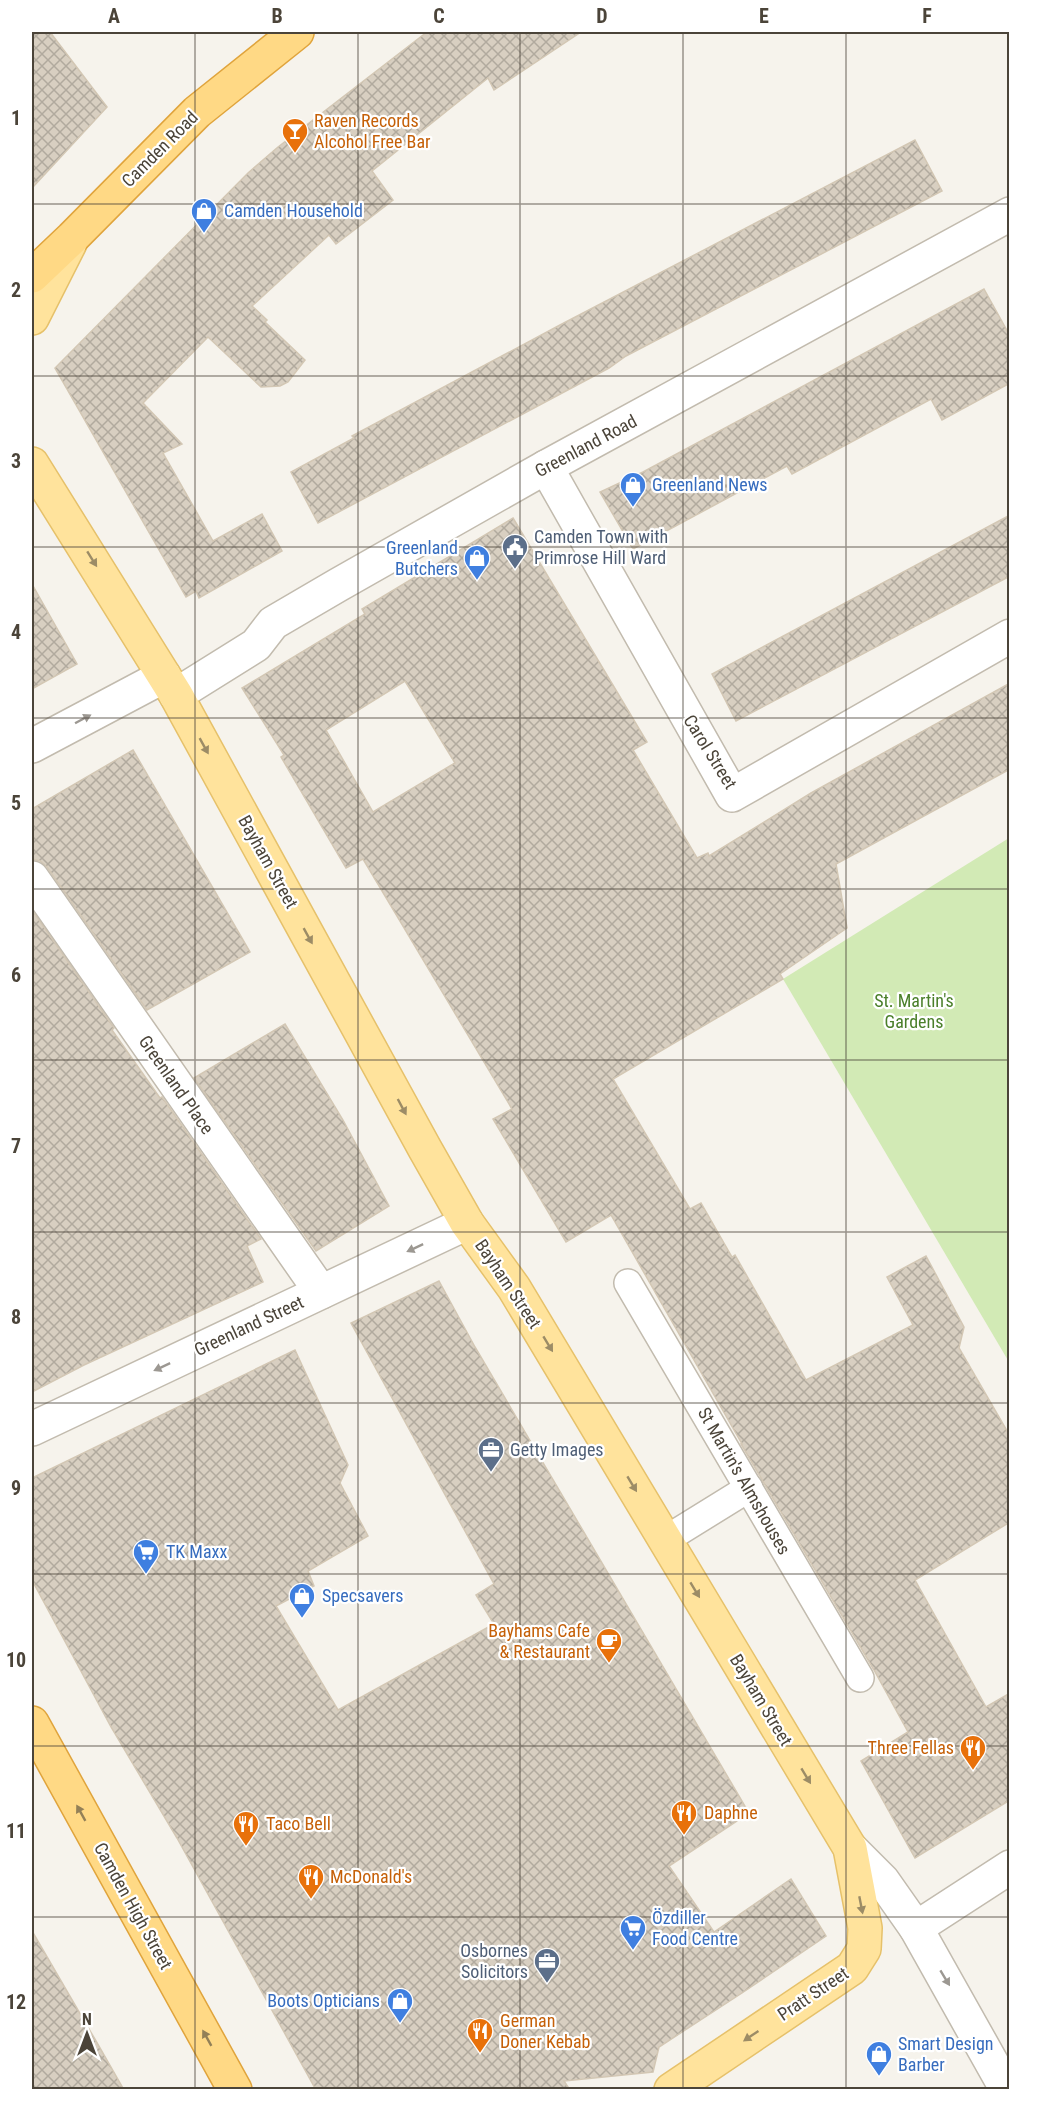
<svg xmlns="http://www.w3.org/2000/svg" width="1041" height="2121" viewBox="0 0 1041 2121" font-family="'Roboto Condensed',sans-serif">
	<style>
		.park { fill: #d2eab5 }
		.building { fill: url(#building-cross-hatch); stroke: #d3c7b4; stroke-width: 1.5; fill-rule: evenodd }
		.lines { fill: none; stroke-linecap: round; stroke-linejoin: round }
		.service-casing { stroke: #c2bbae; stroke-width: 30 }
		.minor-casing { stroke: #c2bbae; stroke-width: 36 }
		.tertiary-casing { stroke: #c2bbae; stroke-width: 36 }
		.primary-casing { stroke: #e6c16a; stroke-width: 36 }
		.trunk-casing { stroke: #e0a43c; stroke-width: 36 }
		.service { stroke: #fff; stroke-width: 27 }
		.minor { stroke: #fff; stroke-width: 33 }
		.tertiary { stroke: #fff; stroke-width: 33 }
		.primary { stroke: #ffe39c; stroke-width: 33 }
		.trunk { stroke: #ffd985; stroke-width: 33 }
		.oneway { fill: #9c8c66 }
		.oneway2 { fill: #9c9892 }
		.oneway3 { fill: #938057 }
		.grid { fill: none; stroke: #4b4439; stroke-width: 1.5; stroke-opacity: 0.55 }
		.labels { text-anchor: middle; stroke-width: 4.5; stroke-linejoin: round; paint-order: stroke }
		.food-label { font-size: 18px; fill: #c56008; stroke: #fff; text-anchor: start }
		.street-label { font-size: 18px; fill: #4b4439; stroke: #fff }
		.shop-label { font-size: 18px; fill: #366cbe; stroke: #fff; text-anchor: start }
		.service-label { font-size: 18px; fill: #4e5e75; stroke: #fff; text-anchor: start }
		.park-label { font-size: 18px; fill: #4a7f2a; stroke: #fff }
		.neatline { fill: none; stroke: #4b4439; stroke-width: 2 }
		.grid-label { font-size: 20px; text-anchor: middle; font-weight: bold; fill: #4b4439 }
	</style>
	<defs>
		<pattern id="building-cross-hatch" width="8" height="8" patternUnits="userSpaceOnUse" patternTransform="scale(1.5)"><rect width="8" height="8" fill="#d8cfc1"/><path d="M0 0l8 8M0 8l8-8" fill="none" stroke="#b1aa9e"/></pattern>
	</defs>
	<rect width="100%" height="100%" fill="#f6f3ec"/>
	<path class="park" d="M1009,838V1362L783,979Z"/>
	<g class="building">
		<path d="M32,32H50L107,107L32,188Z"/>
		<path d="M427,32H581L494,90L488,78L372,171L393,200L336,244L329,235L252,306L267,320L265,322L305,360L288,382L280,386L261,387L208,337L143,403L182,444L163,453L213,541L262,514L282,551L199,598L196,591L186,597L55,368L248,173L278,147Z"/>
		<path d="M915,140L942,191L626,356L609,368L318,523L291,472L354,438L352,436L560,325Z"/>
		<path d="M984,289L1010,336V383L942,420L931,399L792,474L787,466L633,549L600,492L643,472Z"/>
		<path d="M1010,515V576L736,721L712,674Z"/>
		<path d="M513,518L647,742L633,750L697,858L708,853L709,856L811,793L1010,683V769L836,864L847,928L780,974L783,979L613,1079L690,1209L701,1203L732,1257L735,1255L806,1380L913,1325L887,1277L926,1256L964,1327L959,1348L1010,1436V1522L915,1580L986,1707L1010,1693V1800L915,1858L861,1761L908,1732L874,1670L741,1444H742L611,1215L566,1242L493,1119L512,1109L363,859L346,868L281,757L284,755L242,688L365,614L362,609ZM405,681L455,763L373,812L326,730Z"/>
		<path d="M32,584L77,664L32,689Z"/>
		<path d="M133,750L250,952L147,1010L47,867L40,861L32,859V809Z"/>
		<path d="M32,910L114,1028L112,1030L160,1098L162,1097L261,1239L247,1246L263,1282L84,1365L32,1392Z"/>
		<path d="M285,1024L343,1120L389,1206L316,1251L194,1078Z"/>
		<path d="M439,1281L475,1347L749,1813L669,1866L714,1932L791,1879L826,1936L742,1993L659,2047L653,2072L564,2081L570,2090H316L177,1838L111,1727L32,1580V1478L295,1350L348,1465L340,1483L368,1536L308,1571L314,1586L276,1606L338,1710L494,1624L476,1595L494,1584L351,1323Z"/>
		<path d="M32,1931L96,2041L124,2090H32Z"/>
	</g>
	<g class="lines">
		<g class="service-casing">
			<g id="service">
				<path d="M628,1283L860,1678"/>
				<path d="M665,1540L749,1488"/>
			</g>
		</g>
		<g class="minor-casing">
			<g id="minor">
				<path d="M546,467L732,795L1010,636"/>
				<path d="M176,695L256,645L273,623L338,585L546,467L1010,214"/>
				<path d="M32,746L164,676"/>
				<path d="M32,878L321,1292"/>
				<path d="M32,1429L467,1223"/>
			</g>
		</g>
		<g class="tertiary-casing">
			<g id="tertiary">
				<path d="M850,1848L883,1881L916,1928L1007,2090"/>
				<path d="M916,1928L1010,1867"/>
			</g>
		</g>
		<g class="primary-casing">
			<g id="primary">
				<path d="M32,318L70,243"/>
				<path d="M32,464L176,695L425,1149L467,1223L514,1288L850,1848L865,1928L864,1949L852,1968L671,2090"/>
			</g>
		</g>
		<g class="trunk-casing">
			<g id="trunk">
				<path d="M32,276L72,238L197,112L297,32"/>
				<path d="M32,1723L235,2090"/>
			</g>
		</g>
		<use href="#service" class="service"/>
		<use href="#minor" class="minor"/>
		<use href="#tertiary" class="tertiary"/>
		<use href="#primary" class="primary"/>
		<use href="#trunk" class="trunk"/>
	</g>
	<defs><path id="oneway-solid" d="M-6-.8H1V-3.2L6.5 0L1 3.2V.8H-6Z" transform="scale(1.5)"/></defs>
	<g class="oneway">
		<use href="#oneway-solid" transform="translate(92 559) rotate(58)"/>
		<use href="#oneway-solid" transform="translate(204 746) rotate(61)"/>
		<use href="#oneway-solid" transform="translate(308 936) rotate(61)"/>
		<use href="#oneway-solid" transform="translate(402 1107) rotate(62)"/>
		<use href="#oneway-solid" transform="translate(548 1344) rotate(59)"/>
		<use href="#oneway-solid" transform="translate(632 1484) rotate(59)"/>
		<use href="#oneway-solid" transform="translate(695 1590) rotate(59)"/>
		<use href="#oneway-solid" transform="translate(806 1776) rotate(59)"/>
		<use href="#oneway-solid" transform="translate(861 1905) rotate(79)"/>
		<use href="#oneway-solid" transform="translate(751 2036) rotate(146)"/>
	</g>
	<g class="oneway2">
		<use href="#oneway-solid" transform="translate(83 719) rotate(-28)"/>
		<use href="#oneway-solid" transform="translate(415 1248) rotate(155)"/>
		<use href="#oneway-solid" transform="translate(162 1367) rotate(155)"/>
		<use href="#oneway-solid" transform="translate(945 1978) rotate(59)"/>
	</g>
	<g class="oneway3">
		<use href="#oneway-solid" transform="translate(81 1813) rotate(-119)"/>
		<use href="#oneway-solid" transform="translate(207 2038) rotate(-119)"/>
	</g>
	<path class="grid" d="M195,32V2090M358,32V2090M520,32V2090M683,32V2090M846,32V2090M32,204H1010M32,376H1010M32,547H1010M32,718H1010M32,889H1010M32,1060H1010M32,1232H1010M32,1403H1010M32,1574H1010M32,1746H1010M32,1917H1010"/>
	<defs>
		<g id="bar-pin" transform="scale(1.35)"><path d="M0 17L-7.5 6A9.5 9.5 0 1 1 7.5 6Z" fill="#e8710a" stroke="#fff"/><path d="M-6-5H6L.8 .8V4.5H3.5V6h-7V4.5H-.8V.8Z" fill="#fff"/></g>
		<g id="shop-pin" transform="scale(1.35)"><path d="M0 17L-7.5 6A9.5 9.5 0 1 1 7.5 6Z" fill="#3f7fe0" stroke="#fff"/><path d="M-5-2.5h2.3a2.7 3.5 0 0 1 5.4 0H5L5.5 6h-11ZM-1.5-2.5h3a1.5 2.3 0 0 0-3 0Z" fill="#fff"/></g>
		<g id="civic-pin" transform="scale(1.35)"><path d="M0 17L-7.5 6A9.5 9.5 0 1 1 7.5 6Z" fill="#5c6f8a" stroke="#fff"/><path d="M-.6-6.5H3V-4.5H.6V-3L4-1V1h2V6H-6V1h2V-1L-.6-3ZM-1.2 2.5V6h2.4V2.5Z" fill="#fff"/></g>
		<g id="office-pin" transform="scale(1.35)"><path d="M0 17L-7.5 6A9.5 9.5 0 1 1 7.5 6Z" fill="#5c6f8a" stroke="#fff"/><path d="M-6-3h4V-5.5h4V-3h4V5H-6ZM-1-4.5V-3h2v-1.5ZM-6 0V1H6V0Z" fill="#fff"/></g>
		<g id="supermarket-pin" transform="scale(1.35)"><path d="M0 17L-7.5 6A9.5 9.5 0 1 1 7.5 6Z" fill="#3f7fe0" stroke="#fff"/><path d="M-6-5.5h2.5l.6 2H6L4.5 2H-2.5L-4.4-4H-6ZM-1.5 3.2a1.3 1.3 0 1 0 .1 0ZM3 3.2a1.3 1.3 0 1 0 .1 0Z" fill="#fff"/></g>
		<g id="cafe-pin" transform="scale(1.35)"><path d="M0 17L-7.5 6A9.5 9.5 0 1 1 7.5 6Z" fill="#e8710a" stroke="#fff"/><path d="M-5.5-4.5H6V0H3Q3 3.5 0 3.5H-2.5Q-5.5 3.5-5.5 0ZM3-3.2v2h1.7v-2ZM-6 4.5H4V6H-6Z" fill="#fff"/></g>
		<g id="restaurant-pin" transform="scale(1.35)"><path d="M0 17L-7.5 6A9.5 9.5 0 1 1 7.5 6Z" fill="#e8710a" stroke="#fff"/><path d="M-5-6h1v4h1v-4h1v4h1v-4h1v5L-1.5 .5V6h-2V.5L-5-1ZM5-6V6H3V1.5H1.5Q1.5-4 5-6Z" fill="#fff"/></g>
	</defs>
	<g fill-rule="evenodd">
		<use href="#bar-pin" x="295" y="131"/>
		<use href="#shop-pin" x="204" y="211"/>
		<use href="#shop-pin" x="633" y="485"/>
		<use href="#civic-pin" x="515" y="547"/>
		<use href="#shop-pin" x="477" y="558"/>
		<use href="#office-pin" x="491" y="1450"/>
		<use href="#supermarket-pin" x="146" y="1552"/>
		<use href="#shop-pin" x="302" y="1596"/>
		<use href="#cafe-pin" x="609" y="1641"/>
		<use href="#restaurant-pin" x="973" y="1748"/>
		<use href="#restaurant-pin" x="684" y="1813"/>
		<use href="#restaurant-pin" x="246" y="1824"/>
		<use href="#restaurant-pin" x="311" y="1877"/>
		<use href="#supermarket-pin" x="633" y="1928"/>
		<use href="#office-pin" x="547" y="1961"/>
		<use href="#shop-pin" x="400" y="2001"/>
		<use href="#restaurant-pin" x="480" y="2031"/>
		<use href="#shop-pin" x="879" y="2054"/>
	</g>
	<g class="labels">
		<g class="food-label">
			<text x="314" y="127">Raven Records<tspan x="314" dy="21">Alcohol Free Bar</tspan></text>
			<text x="590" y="1637" text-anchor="end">Bayhams Cafe<tspan x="590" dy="21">&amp; Restaurant</tspan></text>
			<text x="954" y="1754" text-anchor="end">Three Fellas</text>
			<text x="704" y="1819">Daphne</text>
			<text x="266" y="1830">Taco Bell</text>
			<text x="330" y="1883">McDonald's</text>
			<text x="500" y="2027">German<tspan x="500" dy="21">Doner Kebab</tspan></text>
		</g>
		<g class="street-label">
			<text transform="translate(160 149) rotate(-45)" y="6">Camden Road</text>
			<text transform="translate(586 446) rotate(-28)" y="6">Greenland Road</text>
			<text transform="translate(710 752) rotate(58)" y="6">Carol Street</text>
			<text transform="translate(268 862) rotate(61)" y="6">Bayham Street</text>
			<text transform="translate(176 1085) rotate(55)" y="6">Greenland Place</text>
			<text transform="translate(508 1284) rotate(56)" y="6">Bayham Street</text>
			<text transform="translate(249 1326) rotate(-25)" y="6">Greenland Street</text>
			<text transform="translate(744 1481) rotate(60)" y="6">St Martin's Almshouses</text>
			<text transform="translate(761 1700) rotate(59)" y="6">Bayham Street</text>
			<text transform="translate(133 1906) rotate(61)" y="6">Camden High Street</text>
			<text transform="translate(813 1994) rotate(-34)" y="6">Pratt Street</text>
		</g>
		<g class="shop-label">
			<text x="224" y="217">Camden Household</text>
			<text x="652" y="491">Greenland News</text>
			<text x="458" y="554" text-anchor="end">Greenland<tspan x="458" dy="21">Butchers</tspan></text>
			<text x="166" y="1558">TK Maxx</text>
			<text x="322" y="1602">Specsavers</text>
			<text x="652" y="1924">Özdiller<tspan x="652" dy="21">Food Centre</tspan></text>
			<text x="380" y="2007" text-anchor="end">Boots Opticians</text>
			<text x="898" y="2050">Smart Design<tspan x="898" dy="21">Barber</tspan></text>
		</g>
		<g class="service-label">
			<text x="534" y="543">Camden Town with<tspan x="534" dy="21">Primrose Hill Ward</tspan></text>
			<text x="510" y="1456">Getty Images</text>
			<text x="528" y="1957" text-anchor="end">Osbornes<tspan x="528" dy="21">Solicitors</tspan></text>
		</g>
		<g class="park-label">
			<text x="914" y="1007">St. Martin's<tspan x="914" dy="21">Gardens</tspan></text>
		</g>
	</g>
	<rect width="1041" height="2121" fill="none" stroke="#ffffff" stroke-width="66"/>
	<g transform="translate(87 2034)" stroke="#ffffff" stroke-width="4.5" paint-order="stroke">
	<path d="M0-4.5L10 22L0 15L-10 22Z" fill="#4b4439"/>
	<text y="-9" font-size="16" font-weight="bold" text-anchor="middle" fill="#4b4439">N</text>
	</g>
	<rect x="33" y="33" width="975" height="2055" class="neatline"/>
	<g class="grid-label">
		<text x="114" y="23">A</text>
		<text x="277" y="23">B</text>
		<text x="439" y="23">C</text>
		<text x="602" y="23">D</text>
		<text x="764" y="23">E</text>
		<text x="927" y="23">F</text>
		<text x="16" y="125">1</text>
		<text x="16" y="297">2</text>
		<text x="16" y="468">3</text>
		<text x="16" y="639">4</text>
		<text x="16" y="810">5</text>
		<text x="16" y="982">6</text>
		<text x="16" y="1153">7</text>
		<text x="16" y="1324">8</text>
		<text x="16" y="1495">9</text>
		<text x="16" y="1667">10</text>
		<text x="16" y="1838">11</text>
		<text x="16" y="2009">12</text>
	</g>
</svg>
